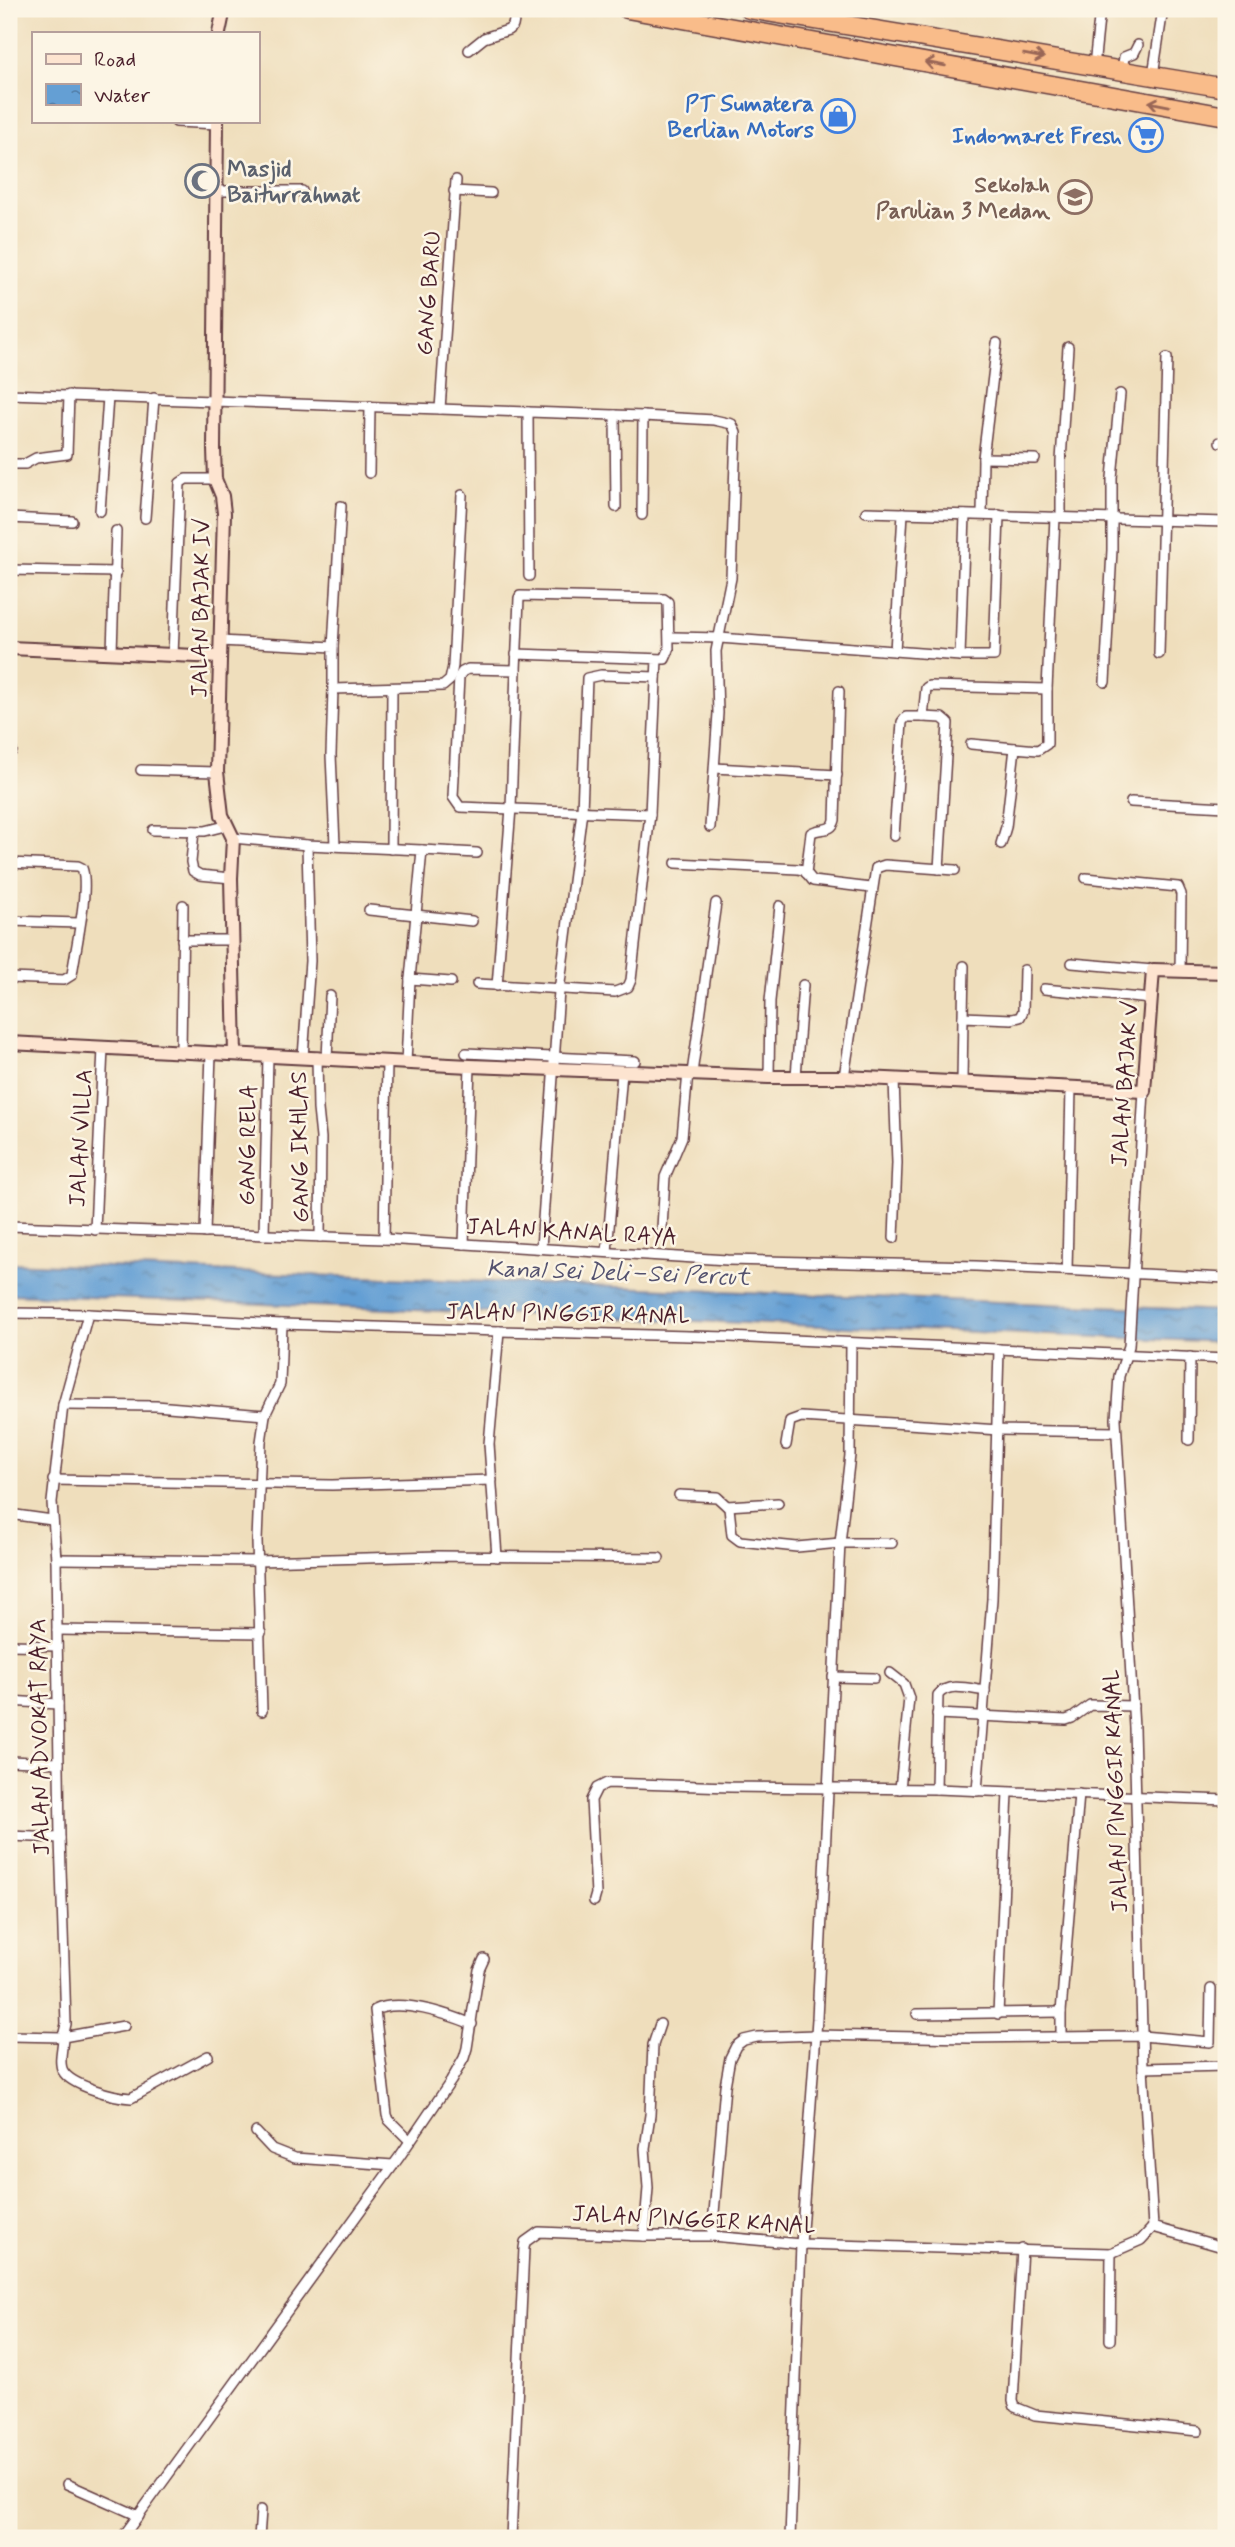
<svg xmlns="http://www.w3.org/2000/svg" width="1235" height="2547" viewBox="0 0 1235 2547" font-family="Mynerve,sans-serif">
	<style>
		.water { fill: url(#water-ripples); stroke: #575f80; stroke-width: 2 }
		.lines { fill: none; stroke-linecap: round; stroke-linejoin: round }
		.street-casing { stroke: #633c41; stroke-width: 12 }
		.secondary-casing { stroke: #633c41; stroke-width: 16 }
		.highway-casing { stroke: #633c41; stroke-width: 21 }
		.street { stroke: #fff; stroke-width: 9 }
		.secondary { stroke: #fde4d0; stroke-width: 12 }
		.highway { stroke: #f9bc8a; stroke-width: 18 }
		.oneway { stroke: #996656 }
		.labels { text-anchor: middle; stroke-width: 5; stroke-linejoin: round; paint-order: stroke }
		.shop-label { font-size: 23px; font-weight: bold; fill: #366cbe; stroke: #fcf5e5; text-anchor: end }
		.worship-label { font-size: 23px; font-weight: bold; fill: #5b616d; stroke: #fcf5e5; text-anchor: start }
		.education-label { font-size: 23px; font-weight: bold; fill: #785e54; stroke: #fcf5e5; text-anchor: end }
		.street-label { font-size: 23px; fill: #4a1f2b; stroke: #fcf5e5 }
		.water-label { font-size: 24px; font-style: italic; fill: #54526f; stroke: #fcf5e5 }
	</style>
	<defs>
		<pattern id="water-ripples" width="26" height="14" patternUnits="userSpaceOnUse" patternTransform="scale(1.75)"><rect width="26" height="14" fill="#649fd4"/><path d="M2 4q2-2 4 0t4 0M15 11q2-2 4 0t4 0" fill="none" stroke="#5481ac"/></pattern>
	</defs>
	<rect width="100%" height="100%" fill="#fcf5e5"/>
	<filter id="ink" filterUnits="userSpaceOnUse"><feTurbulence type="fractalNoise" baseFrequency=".0143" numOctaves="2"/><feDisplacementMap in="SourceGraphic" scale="14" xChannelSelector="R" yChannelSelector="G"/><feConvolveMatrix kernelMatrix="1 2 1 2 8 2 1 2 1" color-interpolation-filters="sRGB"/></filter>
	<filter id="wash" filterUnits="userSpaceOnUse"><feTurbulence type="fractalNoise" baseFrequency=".00686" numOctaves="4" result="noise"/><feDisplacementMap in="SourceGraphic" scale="28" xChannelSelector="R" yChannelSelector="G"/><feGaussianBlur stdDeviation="1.57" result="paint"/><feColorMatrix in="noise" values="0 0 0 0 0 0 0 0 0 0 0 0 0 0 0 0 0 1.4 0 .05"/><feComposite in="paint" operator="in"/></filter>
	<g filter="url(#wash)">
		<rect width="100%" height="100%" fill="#efdebc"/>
		<path class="water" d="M9,1263L1226,1311V1342L9,1294Z"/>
	</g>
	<g filter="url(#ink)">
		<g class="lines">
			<g class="street-casing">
				<g id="street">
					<path d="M469,50L484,38L508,30L513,26L516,9"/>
					<path d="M1094,66L1100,9"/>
					<path d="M1122,70L1124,57L1134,53L1138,45"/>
					<path d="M1153,75L1163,9"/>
					<path d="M176,122L218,124"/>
					<path d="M218,191H302"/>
					<path d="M454,191L491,193"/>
					<path d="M9,394L643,416L714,420L732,424L736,433L731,578L716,651L718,713L710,827"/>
					<path d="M440,409L456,180"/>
					<path d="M528,412L529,576"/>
					<path d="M615,415L616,507"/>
					<path d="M1220,442H1226"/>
					<path d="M983,458L1035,459"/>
					<path d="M9,464H25L36,458L67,454L69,395"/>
					<path d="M369,473L370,406"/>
					<path d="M100,511L108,397"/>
					<path d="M866,512L1226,522"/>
					<path d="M982,514L983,458L997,343"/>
					<path d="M642,515L643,416"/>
					<path d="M1061,516V461L1068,347"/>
					<path d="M9,518L72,521"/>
					<path d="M145,518L154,398"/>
					<path d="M9,570L116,572"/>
					<path d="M673,637L720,638L960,656H994L999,515"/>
					<path d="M220,641L333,647V689L443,686L450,680L453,666L462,495"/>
					<path d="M333,647L341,506"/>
					<path d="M112,651L116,531"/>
					<path d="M895,651L903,513"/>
					<path d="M516,654L665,659L669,650L668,602L664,599L520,596L519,598L516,670L468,669L462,672L459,677L453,797L460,807L650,814L657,659"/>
					<path d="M1159,654L1167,358"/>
					<path d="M173,655L180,483L186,479H215"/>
					<path d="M960,656L965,515"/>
					<path d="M1224,681L1226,652"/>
					<path d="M1105,682L1112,550V478L1120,394"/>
					<path d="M333,689L331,755L335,845"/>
					<path d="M923,717L942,718L948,723L939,869"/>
					<path d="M971,744L1015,748"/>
					<path d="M9,750L12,751"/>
					<path d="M715,768L837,775"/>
					<path d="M141,770L217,772"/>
					<path d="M1131,802L1226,807"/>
					<path d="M153,830L205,831L225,826"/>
					<path d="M194,831L191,862L193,871L200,875L231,878"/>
					<path d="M894,836L902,722L906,717H923L926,688L929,686L1047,689"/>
					<path d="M233,838L307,845L422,850L410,979L451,982"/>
					<path d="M1001,844L1006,827L1015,748L1038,750L1047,744V689L1055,517"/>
					<path d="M391,849L392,689"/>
					<path d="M422,850L477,853"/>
					<path d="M9,863L78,866L82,868C90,887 75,951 72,975L64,980L9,978"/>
					<path d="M676,863L798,869L804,870L813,881L871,888"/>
					<path d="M806,873L811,833C820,827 832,833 835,820L839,691"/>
					<path d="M1086,878L1178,887L1181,894L1180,971"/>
					<path d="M369,910L472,921"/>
					<path d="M9,921L79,923"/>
					<path d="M182,940H232"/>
					<path d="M1072,963L1153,970"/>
					<path d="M477,984L615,992L628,987L631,980L650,814"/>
					<path d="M497,986L511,808L516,670"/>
					<path d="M1044,989L1151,999"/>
					<path d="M963,1017L964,966"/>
					<path d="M181,1053L183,905"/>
					<path d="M466,1053L635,1061"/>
					<path d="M303,1057L310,961L307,845"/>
					<path d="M317,1057L318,1109L321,1138L320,1237"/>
					<path d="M327,1058L330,996"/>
					<path d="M406,1063L410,979"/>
					<path d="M692,1073L716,903"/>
					<path d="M796,1076L803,985"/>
					<path d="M769,1077L770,1001L780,906"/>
					<path d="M844,1077L876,868L885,865L955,870"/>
					<path d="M894,1080L897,1163L894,1238"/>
					<path d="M962,1082L963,1017L1012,1019L1020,1017L1023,1011L1024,970"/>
					<path d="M9,1226L384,1239L727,1260L976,1266L1226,1278"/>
					<path d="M662,1228L665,1177L682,1137L688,1073"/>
					<path d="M95,1230L103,1048"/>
					<path d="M205,1233L211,1053"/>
					<path d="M264,1235L268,1056"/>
					<path d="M384,1239L387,1061"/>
					<path d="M464,1244L470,1066"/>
					<path d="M541,1248L559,991L582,811L587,678L601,675L656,677"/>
					<path d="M607,1252L622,1072"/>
					<path d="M1067,1270L1071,1088"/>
					<path d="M9,1313L88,1314L282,1324L499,1331L728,1337L1226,1359"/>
					<path d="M63,1405L156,1406L265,1415"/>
					<path d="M1189,1440L1190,1357"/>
					<path d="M786,1445L790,1421L801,1417L999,1430L1116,1432"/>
					<path d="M53,1480L332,1485L492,1480"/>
					<path d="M679,1495L717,1497L729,1508L732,1535L740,1541L797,1547L840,1543H892"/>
					<path d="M727,1506L778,1503"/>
					<path d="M9,1514L52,1520"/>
					<path d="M497,1557L489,1444L499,1331"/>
					<path d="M56,1559L258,1561L438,1556L659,1558"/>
					<path d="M57,1630L261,1633"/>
					<path d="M9,1645L57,1646"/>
					<path d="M890,1673L904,1684L909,1698L900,1789"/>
					<path d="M833,1677L874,1678"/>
					<path d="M9,1701L58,1704"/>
					<path d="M262,1711L257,1541L261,1442L265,1415L280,1384L282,1324"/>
					<path d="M937,1714L1066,1720L1072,1718L1090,1705L1133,1706"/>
					<path d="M9,1761L59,1763"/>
					<path d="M936,1789L938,1695C948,1682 970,1689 985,1691"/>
					<path d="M977,1791L992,1599L999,1349"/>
					<path d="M9,1836L60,1838"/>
					<path d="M594,1901L596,1894L591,1800L597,1788L607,1783L730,1787L936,1789L1226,1800"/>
					<path d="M917,2014L1061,2012"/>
					<path d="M998,2014L1008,1793"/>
					<path d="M124,2026L63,2037C63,2047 58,2062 63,2071C71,2086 115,2097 131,2098L208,2056"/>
					<path d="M9,2036L63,2037L66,2024L60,1838L56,1559L52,1502L63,1405L88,1314"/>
					<path d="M1061,2036V2012L1079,1794"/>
					<path d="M1143,2068L1226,2066"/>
					<path d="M256,2132L272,2149L295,2158L393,2165"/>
					<path d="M410,2141L389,2120L387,2115L375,2010C400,1998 447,2014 472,2024"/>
					<path d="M1153,2227L1226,2248"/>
					<path d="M644,2236L648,2188L645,2148L650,2115L653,2045L660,2024"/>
					<path d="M712,2236L725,2086L730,2058L736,2046L744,2040L757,2037L816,2035L969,2038L1142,2036L1210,2042L1211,1989"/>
					<path d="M1022,2249L1013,2401L1015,2407L1035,2415L1198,2431"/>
					<path d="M1110,2340L1111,2253"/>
					<path d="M67,2484L139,2516"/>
					<path d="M122,2538L400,2156L451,2081L464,2058L467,2048L479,1970L484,1959"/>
					<path d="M259,2538L261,2510"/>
					<path d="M511,2538L524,2248L525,2242L539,2232L644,2236H712L801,2244L1111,2253L1141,2240L1153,2227L1143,2068L1134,1728L1116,1419L1119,1376L1129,1346L1144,1091"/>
					<path d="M790,2538L801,2244L817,2019L840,1543L850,1455L851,1343"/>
				</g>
			</g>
			<g class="secondary-casing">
				<g id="secondary">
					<path d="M219,33L224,9"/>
					<path d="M217,121L214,449L215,479L222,496L224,513L217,772L222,815L233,838L231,878L235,1054"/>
					<path d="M9,648L220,657"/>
					<path d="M9,1043L470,1066L769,1077H844L1144,1091L1153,970L1226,972"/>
				</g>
			</g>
			<g class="highway-casing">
				<g id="highway">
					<path d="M627,9L1226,116"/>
					<path d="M749,9L1226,88"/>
				</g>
			</g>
			<use href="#street" class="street"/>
			<use href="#secondary" class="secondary"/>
			<use href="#highway" class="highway"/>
		</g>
		<defs><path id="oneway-shaft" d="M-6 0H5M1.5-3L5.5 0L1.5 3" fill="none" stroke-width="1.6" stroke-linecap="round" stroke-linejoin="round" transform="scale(1.75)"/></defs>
		<g class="oneway">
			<use href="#oneway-shaft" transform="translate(1034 56) rotate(10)"/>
			<use href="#oneway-shaft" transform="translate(935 64) rotate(-170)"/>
			<use href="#oneway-shaft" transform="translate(1159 104) rotate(-169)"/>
		</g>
	</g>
	<defs>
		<g id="shop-ring" transform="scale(1.75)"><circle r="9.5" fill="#fcf5e5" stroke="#3f7fe0" stroke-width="1.5"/><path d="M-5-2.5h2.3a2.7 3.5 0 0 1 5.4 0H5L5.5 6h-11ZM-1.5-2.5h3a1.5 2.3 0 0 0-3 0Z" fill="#3f7fe0"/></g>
		<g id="supermarket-ring" transform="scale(1.75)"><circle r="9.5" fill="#fcf5e5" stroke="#3f7fe0" stroke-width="1.5"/><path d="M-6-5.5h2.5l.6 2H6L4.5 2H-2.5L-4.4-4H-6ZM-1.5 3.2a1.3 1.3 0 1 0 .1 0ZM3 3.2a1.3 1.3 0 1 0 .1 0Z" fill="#3f7fe0"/></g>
		<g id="mosque-ring" transform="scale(1.75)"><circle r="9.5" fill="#fcf5e5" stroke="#6b7280" stroke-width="1.5"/><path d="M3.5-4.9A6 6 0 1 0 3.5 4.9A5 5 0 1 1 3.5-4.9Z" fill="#6b7280"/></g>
		<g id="school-ring" transform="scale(1.75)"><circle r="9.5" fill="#fcf5e5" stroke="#8d6e63" stroke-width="1.5"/><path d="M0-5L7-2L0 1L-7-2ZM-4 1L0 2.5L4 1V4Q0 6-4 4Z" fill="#8d6e63"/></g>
	</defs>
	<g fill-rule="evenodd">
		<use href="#shop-ring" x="838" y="116"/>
		<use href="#supermarket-ring" x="1146" y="135"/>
		<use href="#mosque-ring" x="202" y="181"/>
		<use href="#school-ring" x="1075" y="197"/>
	</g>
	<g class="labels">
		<g class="shop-label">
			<text x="814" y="111">PT Sumatera<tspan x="814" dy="26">Berlian Motors</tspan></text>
			<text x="1122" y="143">Indomaret Fresh</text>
		</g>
		<g class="worship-label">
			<text x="227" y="176">Masjid<tspan x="227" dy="26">Baiturrahmat</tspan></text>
		</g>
		<g class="education-label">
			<text x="1050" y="192">Sekolah<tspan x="1050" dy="26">Parulian 3 Medan</tspan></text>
		</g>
		<g class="street-label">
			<text transform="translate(428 293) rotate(-86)" y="8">GANG BARU</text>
			<text transform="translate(200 608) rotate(-89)" y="8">JALAN BAJAK IV</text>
			<text transform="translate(1124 1084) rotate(-86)" y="8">JALAN BAJAK V</text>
			<text transform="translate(80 1138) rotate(-87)" y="8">JALAN VILLA</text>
			<text transform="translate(247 1145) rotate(-89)" y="8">GANG RELA</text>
			<text transform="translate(299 1147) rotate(-91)" y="8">GANG IKHLAS</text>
			<text transform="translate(572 1231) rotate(3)" y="8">JALAN KANAL RAYA</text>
			<text transform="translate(568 1313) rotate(1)" y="8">JALAN PINGGIR KANAL</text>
			<text transform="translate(39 1737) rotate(-91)" y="8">JALAN ADVOKAT RAYA</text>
			<text transform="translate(1115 1791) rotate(-92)" y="8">JALAN PINGGIR KANAL</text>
			<text transform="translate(694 2219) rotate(3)" y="8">JALAN PINGGIR KANAL</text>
		</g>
		<g class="water-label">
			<text transform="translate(618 1272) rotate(2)" y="8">Kanal Sei Deli–Sei Percut</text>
		</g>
	</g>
	<rect width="1235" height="2547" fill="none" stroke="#fcf5e5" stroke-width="35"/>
	<rect x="32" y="32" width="228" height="91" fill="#fcf5e5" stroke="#b59f9b" stroke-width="2"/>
	<rect x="46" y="54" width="35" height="10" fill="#fde4d0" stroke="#b59f9b" stroke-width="2"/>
	<text x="94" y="66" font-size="21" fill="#4a1f2b">Road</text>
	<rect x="46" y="84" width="35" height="21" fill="url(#water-ripples)" stroke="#b59f9b" stroke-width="2"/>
	<text x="94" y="102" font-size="21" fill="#4a1f2b">Water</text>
</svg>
